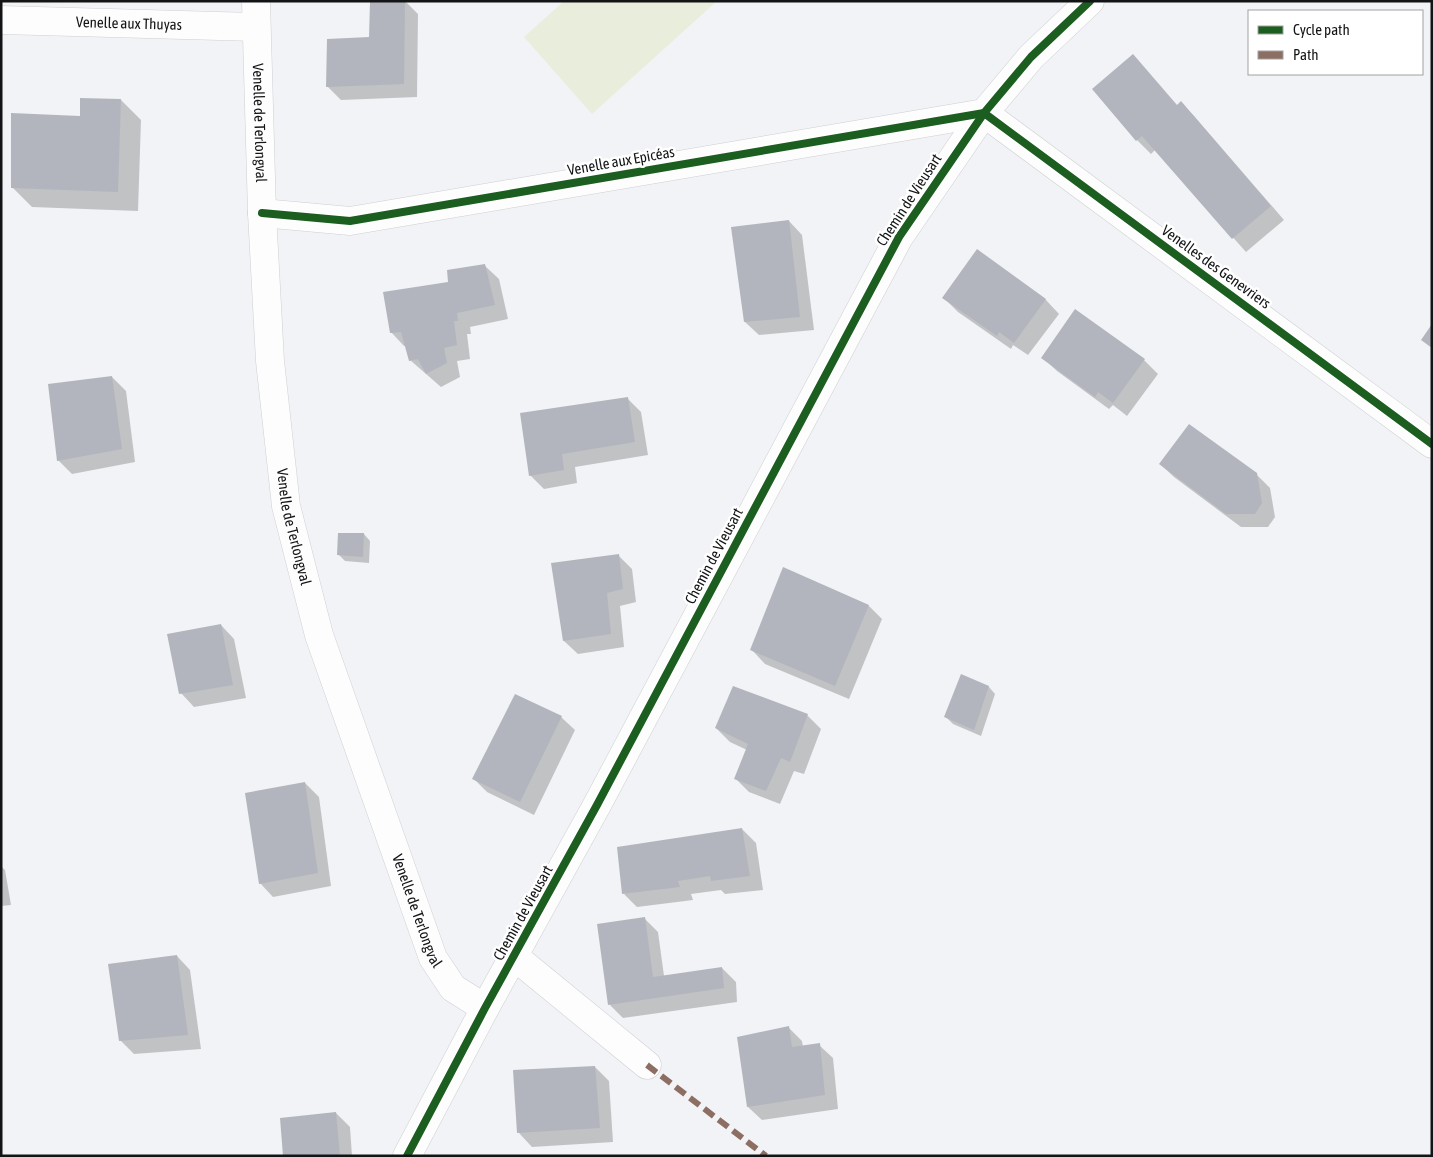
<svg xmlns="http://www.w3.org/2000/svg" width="1433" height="1157" viewBox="0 0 1433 1157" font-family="'Asap Condensed',sans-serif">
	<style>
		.green { fill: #e9eedc }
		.shadow { fill: #0003 }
		.building { fill: #b3b5be }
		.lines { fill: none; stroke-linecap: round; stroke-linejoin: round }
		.minor-casing { stroke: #cecfd1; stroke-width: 29 }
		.tertiary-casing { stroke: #cecfd1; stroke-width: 29 }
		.minor { stroke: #fdfdfe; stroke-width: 28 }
		.tertiary { stroke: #fdfdfe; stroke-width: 28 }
		.quiet { stroke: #8d6e63; stroke-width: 6; stroke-dasharray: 12 6; stroke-linecap: butt }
		.cycleway-casing { stroke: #fff; stroke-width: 11 }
		.cycleway { stroke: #1b5e20; stroke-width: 8 }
		.labels { text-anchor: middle; stroke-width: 5; stroke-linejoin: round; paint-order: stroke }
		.street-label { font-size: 15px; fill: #131415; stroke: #fff }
	</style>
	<rect width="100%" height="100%" fill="#f2f3f6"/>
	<path class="green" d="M564,1H717L592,114L524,37Z"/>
	<g class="shadow">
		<path d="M392,1H405L418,14L417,97L341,100L327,86L371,38V3Z"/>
		<path d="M1094,89L1178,106L1181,103L1194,116L1284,220L1246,252L1155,150L1151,154L1137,140Z"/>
		<path d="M121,100L141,120L138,211L32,207L12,187L81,117Z"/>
		<path d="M789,221L802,235L814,330L759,335L745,322Z"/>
		<path d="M977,251L1046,300L1059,314L1028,355L1013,345L1011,349L958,312L944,298Z"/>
		<path d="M485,266L499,279L508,319L470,327L471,334H467L470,359L457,361L460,377L441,387L410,360L407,346H404L391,332L449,283Z"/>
		<path d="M1076,311L1144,360L1158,374L1127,416L1113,405L1109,409L1057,371L1043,358Z"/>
		<path d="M112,377L126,391L135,462L72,474L58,460Z"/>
		<path d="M627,398L641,412L648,455L575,467L577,483L544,489L530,475Z"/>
		<path d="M1160,464L1256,474L1270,488L1275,517L1268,527H1241L1174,477Z"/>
		<path d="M364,534L370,541L369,563L345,561L338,554Z"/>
		<path d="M618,555L632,569L636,602L620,606L624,647L578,654L564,641Z"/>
		<path d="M869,606L882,619L849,699L765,664L752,650Z"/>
		<path d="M221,625L234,639L246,698L194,707L181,693Z"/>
		<path d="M962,676L989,687L995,694L981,736L953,724L946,717Z"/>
		<path d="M807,715L821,729L804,774L794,771L780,804L749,792L735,778L747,750L730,742L716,728Z"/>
		<path d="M561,717L575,730L534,815L487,792L474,779Z"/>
		<path d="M305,783L319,797L331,886L273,897L260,883Z"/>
		<path d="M742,829L756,843L763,890L725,894L721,890L691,894L693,900L637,907L624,894Z"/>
		<path d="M1,866L5,870L11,905L1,906Z"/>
		<path d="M645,919L658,932L664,976L722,968L736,982L737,1002L623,1018L610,1005Z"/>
		<path d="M177,956L190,970L201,1049L134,1054L120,1040Z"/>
		<path d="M789,1028L802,1041L803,1047L819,1045L833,1058L838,1109L762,1120L748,1107Z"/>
		<path d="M595,1067L609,1081L613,1142L532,1147L519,1133Z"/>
		<path d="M336,1113L350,1127L352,1156H285Z"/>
	</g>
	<g class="building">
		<path d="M405,1L404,84L326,87L327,39L369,37L370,2Z"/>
		<path d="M1133,54L1177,105L1181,101L1271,206L1232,239L1142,136L1136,141L1092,89Z"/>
		<path d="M80,98L121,99L118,192L11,188V113L80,116Z"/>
		<path d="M789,220L800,317L744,322L731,227Z"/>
		<path d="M977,249L1046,299L1014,343L999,332L997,336L942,298Z"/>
		<path d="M485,264L495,305L457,313L458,321H454L457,345L444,348L447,363L426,374L418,359L409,361L401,332L390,333L383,292L448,282L447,270Z"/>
		<path d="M1075,309L1145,359L1113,403L1098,392L1095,397L1041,358Z"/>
		<path d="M1432,324V348L1421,340Z"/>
		<path d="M112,376L122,449L57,461L48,384Z"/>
		<path d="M628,397L635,442L562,454L564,470L529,476L520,413Z"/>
		<path d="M1189,424L1257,473L1262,503L1255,514H1226L1159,464Z"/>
		<path d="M338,533H364L363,557L337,555Z"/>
		<path d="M619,554L623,589L607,593L611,634L563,641L551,563Z"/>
		<path d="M783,567L869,605L835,686L750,650Z"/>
		<path d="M221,624L233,685L179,694L167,634Z"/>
		<path d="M961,674L989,686L974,730L944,717Z"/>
		<path d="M733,686L808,714L790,762L781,758L766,791L734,779L748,744L715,728Z"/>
		<path d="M515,694L562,716L520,802L472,779Z"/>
		<path d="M305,782L318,873L259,884L245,793Z"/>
		<path d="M742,828L750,876L711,881L710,876L678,881L680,887L622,894L617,847Z"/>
		<path d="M645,917L653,977L722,967L724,988L608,1005L597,924Z"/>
		<path d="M177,955L188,1035L119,1041L108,964Z"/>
		<path d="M789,1026L792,1047L820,1043L825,1095L747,1107L737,1037Z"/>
		<path d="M595,1066L600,1128L517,1133L513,1070Z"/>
		<path d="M336,1112L340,1156H283L280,1118Z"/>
	</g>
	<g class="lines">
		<g class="minor-casing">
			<g id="minor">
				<path id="s1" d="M256,1L262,213L270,361L286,506L319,635L433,958L453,988L485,1008"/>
				<path id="s2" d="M1,20L256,27"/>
				<path d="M262,213L350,221L984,113L1432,444"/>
				<path d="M515,957L647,1065"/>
			</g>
		</g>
		<g class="tertiary-casing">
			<path id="tertiary" d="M407,1156L485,1008L597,805L899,237L984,113L1031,57L1090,1"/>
		</g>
		<use href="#minor" class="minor"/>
		<use href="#tertiary" class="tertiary"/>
		<path class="quiet" d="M647,1065L766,1156"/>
		<g class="cycleway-casing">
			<g id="cycleway">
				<path d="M262,213L350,221L984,113L1432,444"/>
				<path d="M407,1156L485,1008L597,805L899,237L984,113L1031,57L1090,1"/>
			</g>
		</g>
		<use href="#cycleway" class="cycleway"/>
	</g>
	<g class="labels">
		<g class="street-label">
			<text dy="5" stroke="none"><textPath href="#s2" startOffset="128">Venelle aux Thuyas</textPath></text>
			<text dy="5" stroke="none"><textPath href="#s1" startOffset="122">Venelle de Terlongval</textPath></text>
			<text transform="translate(621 161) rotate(-10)" y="5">Venelle aux Epicéas</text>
			<text transform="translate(909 200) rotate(-57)" y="5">Chemin de Vieusart</text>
			<text transform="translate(1216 267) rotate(36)" y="5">Venelles des Genevriers</text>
			<text dy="5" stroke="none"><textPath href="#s1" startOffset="528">Venelle de Terlongval</textPath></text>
			<text transform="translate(714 556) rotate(-62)" y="5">Chemin de Vieusart</text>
			<text dy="5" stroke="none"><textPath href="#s1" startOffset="932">Venelle de Terlongval</textPath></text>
			<text transform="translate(523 913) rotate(-61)" y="5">Chemin de Vieusart</text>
		</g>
	</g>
	<rect width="1433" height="1157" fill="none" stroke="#131415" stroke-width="5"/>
	<rect x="1248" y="10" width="175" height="65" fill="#ffffff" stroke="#a1a1a1"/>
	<rect x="1258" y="26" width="25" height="8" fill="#1b5e20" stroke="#a1a1a1"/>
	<text x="1293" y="35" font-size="15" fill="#131415">Cycle path</text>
	<rect x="1258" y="51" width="25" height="8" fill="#8d6e63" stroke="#a1a1a1"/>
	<text x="1293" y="60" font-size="15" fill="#131415">Path</text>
</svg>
